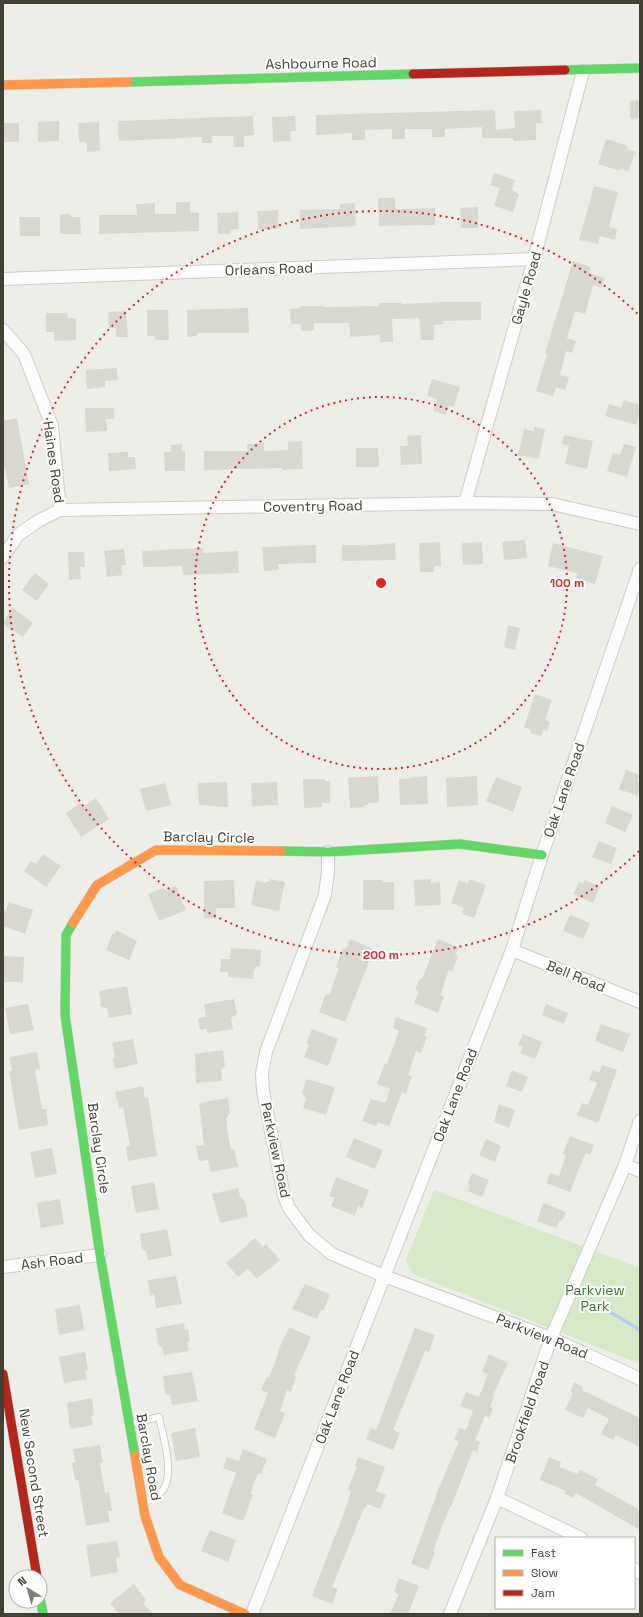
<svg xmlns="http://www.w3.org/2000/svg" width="643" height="1617" viewBox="0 0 643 1617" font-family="'Space Grotesk',sans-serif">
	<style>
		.green { fill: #d6eac7 }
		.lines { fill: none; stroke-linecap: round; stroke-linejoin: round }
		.stream { stroke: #b7cfee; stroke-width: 3.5 }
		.building { fill: #d8d7d0 }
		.lane-casing { stroke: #cccbc5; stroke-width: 8 }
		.street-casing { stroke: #cccbc5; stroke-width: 14 }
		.fast-casing { stroke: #ceccbf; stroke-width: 10 }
		.slow-casing { stroke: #ceccbf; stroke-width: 10 }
		.jam-casing { stroke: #ceccbf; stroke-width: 10 }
		.lane { stroke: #fcfcfc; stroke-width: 6 }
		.street { stroke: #fcfcfc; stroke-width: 12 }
		.fast { stroke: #63d668; stroke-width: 9 }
		.slow { stroke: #ff974d; stroke-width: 9 }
		.jam { stroke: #b3261e; stroke-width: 9 }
		.ring { fill: none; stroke: #d62828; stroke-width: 2; stroke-dasharray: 2 4 }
		.labels { text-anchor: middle; stroke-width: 4; stroke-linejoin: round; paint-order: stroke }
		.street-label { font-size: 14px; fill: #444134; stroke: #fff }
		.park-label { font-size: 14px; fill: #387528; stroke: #fff }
		.centre { fill: #d62828; stroke: #fff; stroke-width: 2 }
		.ring-label { font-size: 12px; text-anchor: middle; font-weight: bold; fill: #d62828; stroke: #fff; stroke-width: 4; stroke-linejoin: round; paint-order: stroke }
	</style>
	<rect width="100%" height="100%" fill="#eeeee8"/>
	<path class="green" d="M434,1190L640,1268V1364L413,1274L406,1260Z"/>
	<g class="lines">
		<path class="stream" d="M600,1306L640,1330"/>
	</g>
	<g class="building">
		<path d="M640,100V118L630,119V101Z"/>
		<path d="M495,110L496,130L515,128L514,111L541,110L542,123H536V140L513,141V138H482V127L445,129V137H432V129H405V139H392V129L365,130V140H352V133L316,135V115Z"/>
		<path d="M253,116L254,135L244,136V147H234L233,136H212V143H202V137L119,141L118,121Z"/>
		<path d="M295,116L296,131H290L291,141L273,142L272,117Z"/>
		<path d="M59,121V141L38,142V122Z"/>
		<path d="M99,122L100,151L87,152V142H79L78,123Z"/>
		<rect x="3" y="123" width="16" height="19"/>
		<path d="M606,139L628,146L627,149L636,152L628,171L621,169L620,171L598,164Z"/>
		<path d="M494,173L515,180L512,190L519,194L513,212L494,206L500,188L490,185Z"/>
		<path d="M594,186L618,192L609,227L617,229L615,240L600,236L598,244L579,240Z"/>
		<path d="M378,198H395V208L398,209L435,208V225L379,226Z"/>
		<path d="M176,202H190V212L199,213V231L99,234V215H137L136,204L155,203V214H176Z"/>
		<path d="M355,203L356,226L300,229V210L340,209V204Z"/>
		<path d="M478,207V228H461L460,208Z"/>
		<path d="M278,210L279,229H258L257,211Z"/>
		<path d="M238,212L239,229L231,230V234H218L217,213Z"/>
		<path d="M60,214H71V217H80L81,234H60Z"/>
		<path d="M19,217H40V236H20Z"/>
		<path d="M573,261L591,267L589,273L605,278L602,288L593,285L585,314L575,311L567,338L576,341L572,353L566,351L560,375L569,377L565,390L556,387L553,396L536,391L547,354L545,353Z"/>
		<path d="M442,302H481V320L443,321V324L434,325V340H421L419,318L392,319L393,342H380V335L350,337L349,323H314V330L301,331V324H291L290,309L300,308V306H324V307L379,306V303H402V304Z"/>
		<path d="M248,308L249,333H197V336L187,337V310Z"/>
		<path d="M147,310H168L169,340H155V336H147Z"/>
		<path d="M126,311L128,337H116V328H109L108,312Z"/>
		<path d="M46,313H67L68,318H76V340L54,341V332H46Z"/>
		<path d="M117,368L118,380L105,381V387L87,389L86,370Z"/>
		<path d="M432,379L460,387L454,407L449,406L446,415L433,411L437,399L427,396Z"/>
		<path d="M624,400L640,405V413L636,425L605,416L609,404L621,408Z"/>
		<path d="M85,408H114V419H106L107,431L86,432Z"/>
		<path d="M17,418L29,484L9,488L5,468H3V421Z"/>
		<path d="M534,427L545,429L539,459L518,455L524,429L534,431Z"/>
		<path d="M421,435L422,464L401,465L400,446H408L407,436Z"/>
		<path d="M564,435L593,441L587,469L565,464L569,446L562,444Z"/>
		<path d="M302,441L303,469L282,470V468L204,470V451H248L247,444L264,443V451L288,450V442Z"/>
		<path d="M182,444V451H185V471H165L164,452H171V445Z"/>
		<path d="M624,444L636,447L627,477L607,471L613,453L620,455Z"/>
		<path d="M356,448H378L379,467H356Z"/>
		<path d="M128,452V457H135L136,469L109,471L108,453Z"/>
		<path d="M525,540L527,558L504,560L502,542Z"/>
		<path d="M440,542L441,566H434V572H420L419,543Z"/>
		<path d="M482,542L483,564L463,565L462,543Z"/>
		<path d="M395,543L396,560L342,561V545H360V546Z"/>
		<path d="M553,543L603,556L595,584L576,578L577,573L548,566Z"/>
		<path d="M316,545V563L278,564L279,570L264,571L262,547Z"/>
		<path d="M203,548V553L238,551L239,573L183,575L182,566L143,567L142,551Z"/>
		<path d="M124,549L126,565H121L122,575L107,577L104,551Z"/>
		<path d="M68,552H84L85,567H80L81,579L69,580Z"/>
		<path d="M35,573L49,584L37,601L22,590Z"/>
		<path d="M12,607L33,623L23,637L3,624Z"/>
		<path d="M508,625L520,628L515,650L504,647Z"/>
		<path d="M535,694L552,700L545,720L550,722L547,731L543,730L541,736L530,733L531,730L524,727Z"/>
		<path d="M626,770L640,775L637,782L640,783L638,796L619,789Z"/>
		<path d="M378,776L379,802L368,803V805H364L365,807L350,808L348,778Z"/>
		<path d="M427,776L428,804L400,805L399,779Z"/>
		<path d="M477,776L478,805L447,807L446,778Z"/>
		<path d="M496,777L522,787L513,812L486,801Z"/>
		<path d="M303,779H325V781H330V803H322V807L304,808Z"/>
		<path d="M227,782L228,807L199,805L198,783Z"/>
		<path d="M277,782L278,805L252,806L251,783Z"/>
		<path d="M165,783L171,805L146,811L140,789Z"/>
		<path d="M96,798L109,819L81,837L66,813L81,803L84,806Z"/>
		<path d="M612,806L633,815L625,832L605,823Z"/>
		<path d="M599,841L617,848L611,864L592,857Z"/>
		<path d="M43,854L61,866L46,887L24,871L31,861L36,864Z"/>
		<path d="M270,879L285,882L279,911L251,905L256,881L266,883L267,881H270Z"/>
		<path d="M431,879V883L440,882L441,905L415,906L414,880Z"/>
		<path d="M469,879L486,885L474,918L462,914L464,908L451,903L459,880L468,883Z"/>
		<path d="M234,880L235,908H216V918H204V881Z"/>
		<path d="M363,880H383V882H394V910H363Z"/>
		<path d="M585,880L600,887L593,903L573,894L579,882L583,884Z"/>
		<path d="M176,886L186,910L159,921L148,894L163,888L166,890Z"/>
		<path d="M9,902L33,910L25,934L3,926V911H6Z"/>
		<path d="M570,915L590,923L583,939L563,931Z"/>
		<path d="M116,930L137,941L129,960L106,950L113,933L115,934Z"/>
		<path d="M350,939L374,949L345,1022L319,1012L326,994L329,995L339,968L336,967L343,948L346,949Z"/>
		<path d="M438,939L458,947L455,955L458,956L452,971L449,970L440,995L444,996L438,1013L414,1003L419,991L415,990L420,978L422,979Z"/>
		<path d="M231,948L261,950L260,966H256V969H254L253,979L228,977V972H220L221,959H230Z"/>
		<path d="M3,956L24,957L23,982H3Z"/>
		<path d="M127,986L132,1014L109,1018L107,1008L101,1007L99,991Z"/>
		<path d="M234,999L237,1014L231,1018L233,1029L207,1033V1029L200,1030L198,1018L206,1017L204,1004Z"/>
		<path d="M28,1004L34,1030L10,1034L5,1008Z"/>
		<path d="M546,1004L568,1013L564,1024L542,1015Z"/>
		<path d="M396,1017L427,1028L424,1036L427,1037L421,1053L416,1051L408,1075L412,1076L406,1094L402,1092L389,1126L378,1122L376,1126L362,1121L371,1099L386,1103L390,1089L377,1084L385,1063L387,1064L399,1031L393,1028Z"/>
		<path d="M601,1024L630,1034L623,1052L595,1041Z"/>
		<path d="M312,1029L338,1039L328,1066L304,1057L309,1044L306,1043Z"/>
		<path d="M523,1034L542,1042L535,1059L520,1053L523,1047L518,1045Z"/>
		<path d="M133,1039L138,1064L115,1069L113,1059L115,1057L112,1043Z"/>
		<path d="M223,1050L225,1066L221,1070L222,1081L196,1083L195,1054Z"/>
		<path d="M37,1052L40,1069L35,1070L42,1109H46L48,1125L19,1130L9,1071H12L9,1057Z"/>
		<path d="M602,1065L617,1070L598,1123L577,1115L582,1103L588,1105L597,1083L589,1080L593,1070L599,1073Z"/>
		<path d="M512,1070L528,1077L522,1092L506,1086Z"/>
		<path d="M306,1079L335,1087L326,1115L303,1108L306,1098L302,1094Z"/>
		<path d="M143,1086L145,1098L148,1097L157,1156L128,1161L126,1146L130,1145L125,1117L123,1107L119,1108L115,1092Z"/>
		<path d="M228,1098L230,1113L228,1114V1117H226L227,1129L231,1150L234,1149L238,1167L211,1172L208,1160L199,1161L196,1146L204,1145L199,1103Z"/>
		<path d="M499,1104L515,1110L509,1128L494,1122Z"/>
		<path d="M570,1136L594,1145L590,1155L586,1153L582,1161L570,1192L546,1183L550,1173L559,1176L566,1155L563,1154Z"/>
		<path d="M354,1138L383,1150L375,1169L346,1157Z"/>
		<path d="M486,1139L501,1146L495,1162L479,1155Z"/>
		<path d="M52,1148L57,1174L35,1178L30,1152Z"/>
		<path d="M472,1173L489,1180L482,1197L468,1191L470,1185L468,1184Z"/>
		<path d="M336,1177L369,1190L362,1208L358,1206L355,1216L331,1206L335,1198L329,1196Z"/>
		<path d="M154,1182L159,1209L136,1213L131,1186Z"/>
		<path d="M238,1188L241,1199L242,1198L245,1202L248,1217L220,1223L212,1194Z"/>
		<path d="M60,1199L64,1224L41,1228L37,1203Z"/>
		<path d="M543,1203L566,1212L562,1221L560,1220L556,1228L537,1221Z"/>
		<path d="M167,1229L172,1256L148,1260L146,1251L142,1249L140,1234Z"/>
		<path d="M255,1238L263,1247L266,1244L280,1260L257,1279L248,1269L238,1277L226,1263Z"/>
		<path d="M176,1276L182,1304L156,1308L154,1294L150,1296L148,1280Z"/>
		<path d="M305,1284L330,1294L324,1310H321L317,1319L292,1309Z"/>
		<path d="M80,1305L84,1330L59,1335L55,1309Z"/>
		<path d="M184,1323L185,1330L188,1329L190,1341L187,1342L189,1351L164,1355L162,1346L160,1347L158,1344L156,1328Z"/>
		<path d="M289,1327L311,1337L294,1376L296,1377L291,1392L287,1390L280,1411L285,1413L275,1438L254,1429L268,1393L261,1390L267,1377H269L279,1352L278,1351Z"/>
		<path d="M415,1328L435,1335L429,1352L425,1351L393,1430L400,1433L393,1450L366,1439L371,1428L376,1430Z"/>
		<path d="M85,1352L88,1370H85L87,1379L64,1383L59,1357Z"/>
		<path d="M489,1354L508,1363L493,1395L494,1396L490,1407L493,1408L489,1418L485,1416L475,1440L480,1442L477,1452L473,1450L451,1507L450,1506L433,1551L435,1552L428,1570L411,1564L440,1485L459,1441L454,1440L459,1428L466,1430L473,1411L460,1406L466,1392L479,1397L488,1374L482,1371Z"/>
		<path d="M192,1372L198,1401L172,1405L170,1395H167L165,1392L163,1376Z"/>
		<path d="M574,1382L583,1387L582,1390L640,1418V1447L616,1435L613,1440L601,1434L609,1419L588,1408L583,1418L565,1410L573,1393L570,1392Z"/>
		<path d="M92,1398L94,1415L91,1416L93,1425L70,1429L67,1403Z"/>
		<path d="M195,1428L200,1457L176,1461L171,1433Z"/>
		<path d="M100,1445L103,1463H100L105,1493L109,1492L112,1511H108L110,1522L86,1526L78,1480H75L72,1463L75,1462L73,1449Z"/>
		<path d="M243,1449L267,1459L261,1474L258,1473L250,1494L253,1495L243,1521L222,1513L236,1473L223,1468L227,1457L239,1461Z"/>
		<path d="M358,1457L385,1467L376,1491L386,1495L380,1509L367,1504L365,1508H364L332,1587L338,1589L332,1604L312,1596L348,1502L351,1491L348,1489L357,1467L355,1466Z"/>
		<path d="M549,1457L561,1462L559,1467L578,1474L580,1470L598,1479L595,1485L640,1510V1530L576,1493L573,1498L564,1493L566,1491L540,1480Z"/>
		<path d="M210,1530L236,1540L228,1562L201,1551Z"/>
		<path d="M117,1541L120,1557L116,1558L118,1572L91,1577L86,1545Z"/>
		<path d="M399,1578L419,1586L408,1614H390L399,1594L394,1592Z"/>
		<path d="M134,1584L146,1600L143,1603L153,1614H119L110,1603Z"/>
	</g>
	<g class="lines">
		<g class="lane-casing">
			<path id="lane" d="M130,1424L159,1417C163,1436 175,1474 163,1490C159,1495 150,1499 145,1503"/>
		</g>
		<g class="street-casing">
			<g id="street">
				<path d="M3,279L534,259"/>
				<path d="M3,330L24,354L52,426L60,510"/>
				<path d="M465,503L534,259L583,71"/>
				<path d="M3,557L18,535L38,521L60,510L465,503L552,504L640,524"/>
				<path d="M328,852V871L325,895L266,1052L262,1073L263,1091L284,1196L289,1208L309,1235L332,1254L384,1276L551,1338L640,1379"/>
				<path d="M512,950L640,1002"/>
				<path d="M625,1165L640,1171"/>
				<path d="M3,1267L100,1255"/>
				<path d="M497,1498L581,1538"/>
				<path d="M634,1569L640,1573"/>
				<path d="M252,1614L512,950L542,855L640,569"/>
				<path d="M450,1614L497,1498L551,1338L625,1165L640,1121"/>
			</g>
		</g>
		<g class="fast-casing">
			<g id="fast">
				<path d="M565,70L640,68"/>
				<path d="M128,82L413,74"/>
				<path d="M281,851L328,852L460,844L542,855"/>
				<path d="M73,923L66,935L65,1015L100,1255L135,1456"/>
				<path d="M40,1597L43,1614"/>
			</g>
		</g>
		<g class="slow-casing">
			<g id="slow">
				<path d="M3,85L128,82"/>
				<path d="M73,923L97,885L156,850L281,851"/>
				<path d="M135,1456L145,1516L159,1557L180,1585L245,1614"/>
			</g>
		</g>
		<g class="jam-casing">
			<g id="jam">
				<path d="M413,74L565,70"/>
				<path d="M3,1374L37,1577"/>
			</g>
		</g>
		<use href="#lane" class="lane"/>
		<use href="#street" class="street"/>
		<use href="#fast" class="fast"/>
		<use href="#slow" class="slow"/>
		<use href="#jam" class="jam"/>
	</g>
	<g class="ring">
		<circle cx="381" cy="583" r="186"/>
		<path d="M639 851A372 372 0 1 1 639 315"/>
	</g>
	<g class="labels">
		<g class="street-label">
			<text transform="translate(321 63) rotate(-1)" y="5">Ashbourne Road</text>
			<text transform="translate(269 269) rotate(-2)" y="5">Orleans Road</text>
			<text transform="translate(526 288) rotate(-74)" y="5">Gayle Road</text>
			<text transform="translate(54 462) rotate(82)" y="5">Haines Road</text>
			<text transform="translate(313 506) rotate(-1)" y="5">Coventry Road</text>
			<text transform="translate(564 790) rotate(-71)" y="5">Oak Lane Road</text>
			<text transform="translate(209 837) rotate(1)" y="5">Barclay Circle</text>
			<text transform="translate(576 976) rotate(22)" y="5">Bell Road</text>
			<text transform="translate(455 1095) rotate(-69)" y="5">Oak Lane Road</text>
			<text transform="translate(99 1148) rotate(82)" y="5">Barclay Circle</text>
			<text transform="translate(276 1150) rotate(78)" y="5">Parkview Road</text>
			<text transform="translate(52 1261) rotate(-7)" y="5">Ash Road</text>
			<text transform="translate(542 1336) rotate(22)" y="5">Parkview Road</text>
			<text transform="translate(337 1397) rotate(-69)" y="5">Oak Lane Road</text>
			<text transform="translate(527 1412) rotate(-71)" y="5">Brookfield Road</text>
			<text transform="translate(149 1457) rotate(80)" y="5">Barclay Road</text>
			<text transform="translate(34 1473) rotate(81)" y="5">New Second Street</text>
		</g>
		<g class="park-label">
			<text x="595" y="1295">Parkview<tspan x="595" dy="16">Park</tspan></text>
		</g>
	</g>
	<circle cx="381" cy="583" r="6" class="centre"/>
	<g class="ring-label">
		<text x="567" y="587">100 m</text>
		<text x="381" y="959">200 m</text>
	</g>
	<rect width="643" height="1617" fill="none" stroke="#444134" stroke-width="8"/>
	<rect x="495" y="1537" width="140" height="72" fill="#ffffff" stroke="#b4b3ae"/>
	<rect x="503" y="1550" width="20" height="6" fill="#63d668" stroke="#b4b3ae"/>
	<text x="531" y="1557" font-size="12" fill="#444134">Fast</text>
	<rect x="503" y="1570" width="20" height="6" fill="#ff974d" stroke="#b4b3ae"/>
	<text x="531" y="1577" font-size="12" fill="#444134">Slow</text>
	<rect x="503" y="1590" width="20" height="6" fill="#b3261e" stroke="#b4b3ae"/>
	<text x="531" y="1597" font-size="12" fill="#444134">Jam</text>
	<g transform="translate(28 1589) rotate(323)"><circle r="19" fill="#ffffff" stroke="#b4b3ae"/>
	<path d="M0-3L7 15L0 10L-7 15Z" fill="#807e73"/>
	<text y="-6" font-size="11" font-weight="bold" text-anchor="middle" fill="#444134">N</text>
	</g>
</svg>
